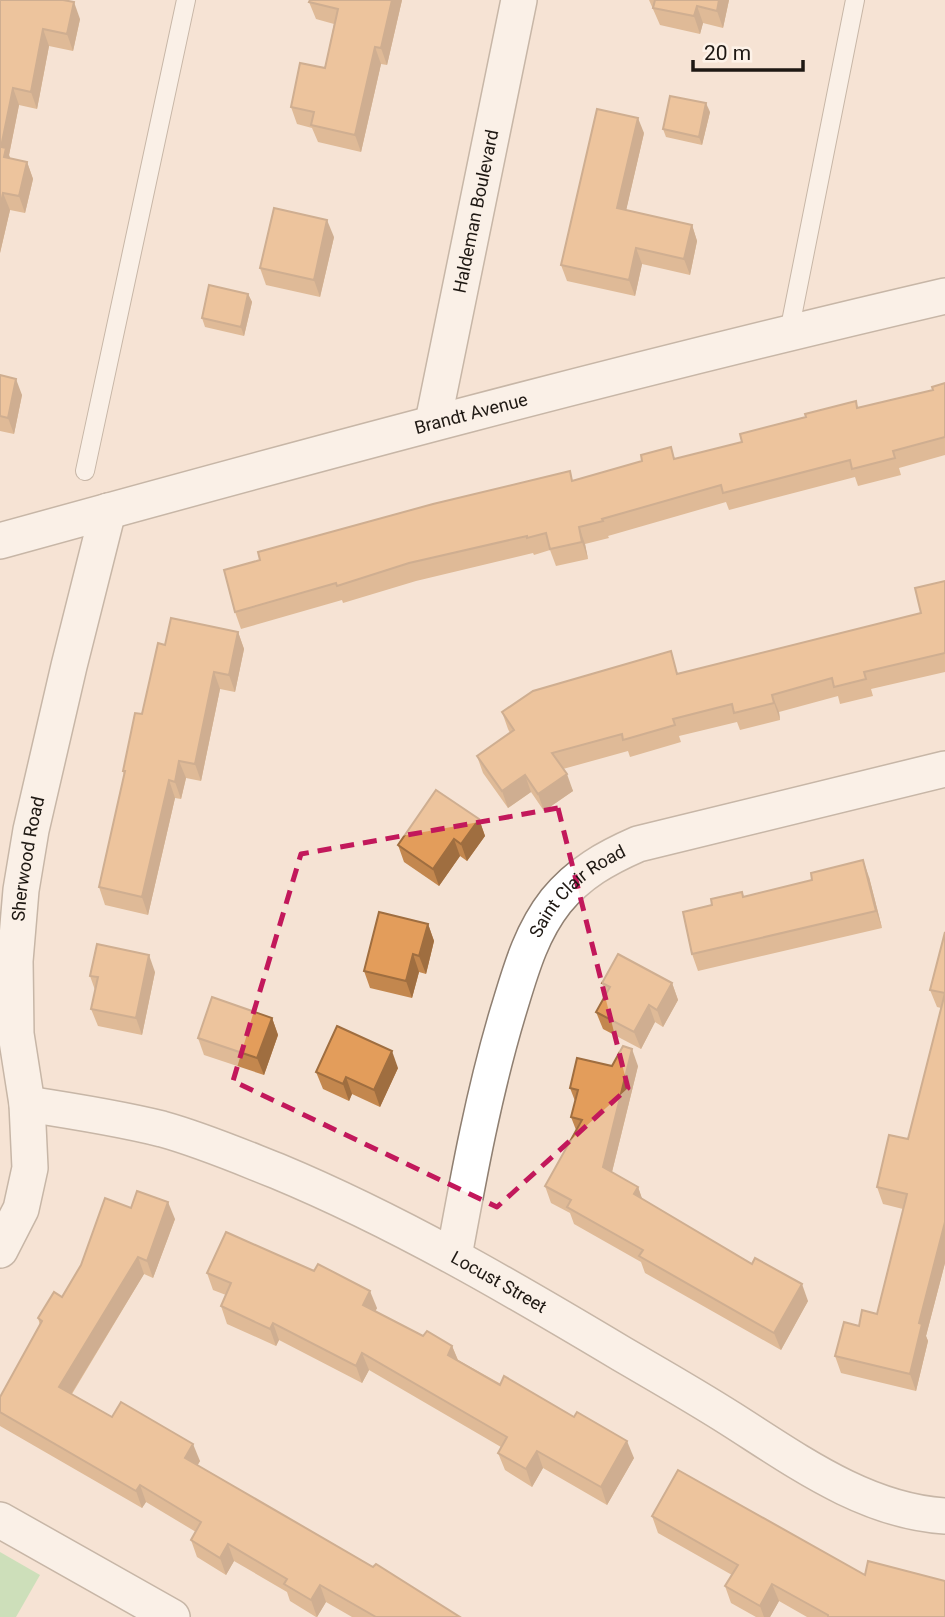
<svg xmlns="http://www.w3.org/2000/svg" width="945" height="1617" viewBox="0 0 945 1617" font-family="Roboto,sans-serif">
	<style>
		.green { fill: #9cda9c }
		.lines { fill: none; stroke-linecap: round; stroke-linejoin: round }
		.service-casing { stroke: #8f7f71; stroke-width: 20 }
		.minor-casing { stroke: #8f7f71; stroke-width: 38 }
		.service { stroke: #fff; stroke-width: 18 }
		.minor { stroke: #fff; stroke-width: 35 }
		.wall { fill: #c3874e }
		.shaded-wall { fill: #9f6e40 }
		.building { fill: #e39d5b; stroke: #9f6e40; stroke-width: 2 }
		.marked { fill: none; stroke: #c2185b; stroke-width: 5; stroke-dasharray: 14 9; stroke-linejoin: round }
		.labels { text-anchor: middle; stroke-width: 7; stroke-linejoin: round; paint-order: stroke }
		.street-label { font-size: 18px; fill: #1e1813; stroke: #fdf2e8 }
	</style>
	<rect width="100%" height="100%" fill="#f5e3d4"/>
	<path class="green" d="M0,1552L40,1575L16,1617H0Z"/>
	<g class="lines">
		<g class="service-casing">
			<g id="service">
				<path d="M789,332L855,0"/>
				<path d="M85,471L186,0"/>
			</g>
		</g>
		<g class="minor-casing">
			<g id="minor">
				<path id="s1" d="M433,422L519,0"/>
				<path id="s2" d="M0,541C314,454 627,370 945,296"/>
				<path id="s3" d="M27,1104C73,1111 118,1118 162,1129C202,1140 239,1156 277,1171C397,1221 510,1287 622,1354C658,1375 695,1396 731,1419C797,1461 865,1511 945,1516"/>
				<path id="s4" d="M0,1250L21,1209L30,1168L27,1104L16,1034L15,961L21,890L31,830L69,666L108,511"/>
				<path id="s5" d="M454,1256C469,1174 484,1092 508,1012C520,973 530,934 556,901C579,873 606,858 638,844L945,769"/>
				<path d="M0,1520L172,1617"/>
			</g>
		</g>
		<use href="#service" class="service"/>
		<use href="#minor" class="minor"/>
	</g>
	<g class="wall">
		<path d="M0,0L80,19L73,51L49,46L37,109L19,105L9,155L10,158L27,162L33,179L25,213L10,210L0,253Z"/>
		<path d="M402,0L387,65L381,64L361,152L318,142L312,128L297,124L291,107L325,68L334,24L316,19L309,2Z"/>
		<path d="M649,0H729L723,28L703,23L700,34L660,25Z"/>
		<path d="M710,112L702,145L666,137L663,129Z"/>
		<path d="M644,133L626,210L692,225L697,241L690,275L642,264L635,296L567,281L561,265Z"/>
		<path d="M334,237L320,297L266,285L260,268Z"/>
		<path d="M248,294L252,302L244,336L205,327L202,318Z"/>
		<path d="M0,375L22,395L14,434L0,431Z"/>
		<path d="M945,383V455L899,468L901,475L858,486L855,477L729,510L726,502L608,536L609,538L585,544L588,559L556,566L550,550L534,555L533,553L416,581L343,603L342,600L241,629L235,612L574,481L676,459L742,442L806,417L856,401L858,408L933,390Z"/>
		<path d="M945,581V672L871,689L873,696L840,704L838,696L779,712L780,720L740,730L737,722L679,736L681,742L630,757L628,751L563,769L573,791L544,811L531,792L508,808L483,773L477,756L510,733L508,729L502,712L678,674L921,613Z"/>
		<path d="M238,632L244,649L235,692L220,689L201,781L186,778L181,799L175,798L148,915L105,905L99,887L124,775L123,771L142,714Z"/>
		<path d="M479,819L485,836L467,861L460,856L439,886L404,862L398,845Z"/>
		<path d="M869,877L882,928L698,971L692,954L712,905L742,892L744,897Z"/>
		<path d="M428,924L434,941L426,974L419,972L412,998L370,988L364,971Z"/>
		<path d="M945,932V1263L926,1336L928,1341L916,1391L841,1373L835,1356L859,1326L877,1314L903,1209L883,1204L877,1187L908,1139L941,1008L937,1007L930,990Z"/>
		<path d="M155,972L142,1035L98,1026L91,1009L95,990L90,976Z"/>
		<path d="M602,983H672L678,1000L663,1027L655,1022L641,1049L603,1029L596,1012L606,994Z"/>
		<path d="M272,1018L278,1035L264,1075L204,1055L198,1038Z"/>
		<path d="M612,1066H638L612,1172L638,1187L642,1199L808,1301L781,1350L645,1273L641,1262L574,1224L570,1213L551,1203L545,1186L576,1130L571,1117L575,1101L570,1088Z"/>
		<path d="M398,1068L380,1107L352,1094L349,1101L323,1089L316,1072Z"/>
		<path d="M131,1208L175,1219L153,1278L144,1274L72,1394L112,1417L200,1461L197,1465L460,1617H352L326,1602L317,1617H316L290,1601L287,1592L234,1561L226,1575L197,1557L191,1540L196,1532L146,1502L142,1508L0,1426V1397L40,1325L38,1318L62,1297Z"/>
		<path d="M207,1273L377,1308L375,1311L423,1336L452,1346L458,1360L634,1458L607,1505L543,1468L532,1487L505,1470L498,1453L501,1447L369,1370L362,1383L279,1340L276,1346L227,1324L221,1306L226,1295L213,1290Z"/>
		<path d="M652,1516L865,1575L945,1617H807L779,1601L770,1617H756L731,1603L725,1586L732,1575L658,1533Z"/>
	</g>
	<g class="shaded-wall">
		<path d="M392,0H402L387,65L381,48Z"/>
		<path d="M719,0H729L723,28L717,11Z"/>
		<path d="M74,2L80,19L73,51L67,34Z"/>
		<path d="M697,6L703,23L700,34L694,16Z"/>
		<path d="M43,29L49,46L37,109L31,92Z"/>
		<path d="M375,47L381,64L361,152L355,135Z"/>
		<path d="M13,88L19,105L9,155L12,164L10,174L1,147Z"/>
		<path d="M706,103L710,112L702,145L699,137Z"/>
		<path d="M638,118L644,133L623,224L617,208Z"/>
		<path d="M27,162L33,179L25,213L19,196Z"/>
		<path d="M3,193L10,210L0,253V208Z"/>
		<path d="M327,220L334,237L320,297L314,280Z"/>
		<path d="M692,225L697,241L690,275L684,259Z"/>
		<path d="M636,248L642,264L635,296L629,280Z"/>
		<path d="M248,294L252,302L244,336L241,327Z"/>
		<path d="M16,379L22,395L14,434L8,418Z"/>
		<path d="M579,527L585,544L588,559L582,542Z"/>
		<path d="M238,632L244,649L235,692L229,675Z"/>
		<path d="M214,672L220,689L201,781L195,764Z"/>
		<path d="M772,695L779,712L780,720L774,703Z"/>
		<path d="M179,761L186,778L181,799L175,782Z"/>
		<path d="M567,774L573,791L544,811L538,794Z"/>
		<path d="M525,775L531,792L508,808L502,791Z"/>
		<path d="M169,780L175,798L148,915L142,897Z"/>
		<path d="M479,819L485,836L467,861L461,844Z"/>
		<path d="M454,839L460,856L439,886L433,869Z"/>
		<path d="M863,860L869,877L882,928L876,911Z"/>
		<path d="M428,924L434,941L426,974L419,956Z"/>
		<path d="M413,954L419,972L412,998L406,981Z"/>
		<path d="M149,955L155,972L142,1035L136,1018Z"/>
		<path d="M672,983L678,1000L663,1027L657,1010Z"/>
		<path d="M649,1005L655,1022L641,1049L634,1032Z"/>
		<path d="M272,1018L278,1035L264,1075L257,1058Z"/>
		<path d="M632,1049L638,1066L609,1184L603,1167Z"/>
		<path d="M392,1051L398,1068L380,1107L374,1090Z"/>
		<path d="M346,1077L352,1094L349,1101L343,1084Z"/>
		<path d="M638,1187L644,1204L634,1194Z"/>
		<path d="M168,1202L175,1219L153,1278L147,1261Z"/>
		<path d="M945,1222V1263L926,1336L928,1341L916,1391L910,1374L919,1323Z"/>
		<path d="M138,1257L144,1274L65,1404L59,1387Z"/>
		<path d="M802,1284L808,1301L781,1350L774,1333Z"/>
		<path d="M370,1291L377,1308L370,1322L363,1305Z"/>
		<path d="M273,1323L279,1340L276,1346L270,1329Z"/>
		<path d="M452,1346L459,1363L448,1355Z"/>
		<path d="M362,1353L369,1370L362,1383L356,1366Z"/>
		<path d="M627,1441L634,1458L607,1505L601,1487Z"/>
		<path d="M193,1444L200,1461L192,1475L185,1458Z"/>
		<path d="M537,1451L543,1468L532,1487L526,1469Z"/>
		<path d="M140,1485L146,1502L142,1508L136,1491Z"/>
		<path d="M228,1544L234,1561L226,1575L220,1558Z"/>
		<path d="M772,1584L779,1601L770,1617H764L760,1606Z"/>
		<path d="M320,1585L326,1602L317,1617L311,1600Z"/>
	</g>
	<g class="building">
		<path d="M0,0H63L74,2L67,34L43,29L31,92L13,88L1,147L6,148L4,157L27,162L19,196L3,193L0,208Z"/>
		<path d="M310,0H392L381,48L375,47L355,135L311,125L314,112L291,107L300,63L325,68L338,9L309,2Z"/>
		<path d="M655,0H719L717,11L697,6L694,16L653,8Z"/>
		<path d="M670,96L706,103L699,137L663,129Z"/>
		<path d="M597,109L638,118L617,208L692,225L684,259L636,248L629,280L561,265Z"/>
		<path d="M274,208L327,220L314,280L260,268Z"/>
		<path d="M209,285L248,294L241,327L202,318Z"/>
		<path d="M0,375L16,379L8,418L0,416Z"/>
		<path d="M945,383V437L893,451L895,458L852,469L850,460L723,493L721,485L602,519L603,521L579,527L582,542L550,549L546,533L527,538V536L409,563L337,586L336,583L235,612L224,570L260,560L258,552L433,504L570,471L572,481L642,461L641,455L671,447L674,459L742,442L740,434L806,417L805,414L856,401L857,408L933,390L932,387Z"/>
		<path d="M945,581V653L864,672L866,679L834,687L832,678L772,695L774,703L734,713L732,704L673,719L675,725L623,740L622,734L552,753L567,774L538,794L525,775L502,791L477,756L514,730L502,712L533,691L671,651L677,674L921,613L915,588Z"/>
		<path d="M171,618L238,632L229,675L214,672L195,764L179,761L175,782L169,780L142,897L99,887L125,771H123L135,713L142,714L158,643L165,645Z"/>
		<path d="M436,790L479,819L461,844L454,839L433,869L398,845Z"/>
		<path d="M863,860L876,911L692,954L683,912L712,905L711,899L742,892L743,897L812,880L811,873Z"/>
		<path d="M379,912L428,924L419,956L413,954L406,981L364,971Z"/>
		<path d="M945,932V993L930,990Z"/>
		<path d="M97,944L149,955L136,1018L91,1009L98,977L90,976Z"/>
		<path d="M618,954L672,983L657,1010L649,1005L634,1032L596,1012L610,987L602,983Z"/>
		<path d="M945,993V1222L919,1323L922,1324L910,1374L835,1356L844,1322L859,1326L862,1310L877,1314L907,1194L877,1187L889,1135L908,1139Z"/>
		<path d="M212,997L272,1018L257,1058L198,1038Z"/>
		<path d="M337,1026L392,1051L374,1090L346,1077L343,1084L316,1072Z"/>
		<path d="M623,1046L632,1049L603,1167L638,1187L634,1194L752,1264L755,1258L802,1284L774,1333L639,1256L643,1250L567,1207L571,1200L545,1186L582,1120L571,1117L578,1090L570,1088L577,1058L612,1066Z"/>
		<path d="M137,1191L168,1202L147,1261L138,1257L59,1387L112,1417L121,1402L193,1444L185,1458L373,1567L376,1564L460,1617H376L320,1585L311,1600L284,1584L287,1579L228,1544L220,1558L191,1540L201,1522L140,1485L136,1491L0,1412V1397L42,1321L38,1318L54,1292L62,1297L81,1265L105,1198L131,1208Z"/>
		<path d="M226,1232L314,1271L318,1264L370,1291L363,1305L423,1336L427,1331L452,1346L448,1355L500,1385L504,1376L574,1417L577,1412L627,1441L601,1487L537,1451L526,1469L498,1453L507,1437L362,1353L356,1366L273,1323L270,1329L221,1306L231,1283L207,1273Z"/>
		<path d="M678,1470L865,1575L868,1561L945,1581V1617H828V1615L772,1584L760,1606L725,1586L738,1565L652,1516Z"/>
	</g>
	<path d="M0 0H945V1617H0ZM558,808L628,1088L497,1207L233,1081L301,854Z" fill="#f5e3d4" fill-opacity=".55" fill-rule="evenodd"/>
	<path class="marked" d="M558,808L628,1088L497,1207L233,1081L301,854Z"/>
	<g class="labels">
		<g class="street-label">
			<text dy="6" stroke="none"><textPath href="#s1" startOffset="215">Haldeman Boulevard</textPath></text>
			<text dy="6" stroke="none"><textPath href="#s2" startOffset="488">Brandt Avenue</textPath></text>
			<text dy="6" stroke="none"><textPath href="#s4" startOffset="399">Sherwood Road</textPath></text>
			<text dy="6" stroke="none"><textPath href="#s5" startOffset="394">Saint Clair Road</textPath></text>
			<text dy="6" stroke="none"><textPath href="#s3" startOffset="508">Locust Street</textPath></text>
		</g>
	</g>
	<path d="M693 60v10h110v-10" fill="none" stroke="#1e1813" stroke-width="3.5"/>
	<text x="704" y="60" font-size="21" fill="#1e1813" stroke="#fdf2e8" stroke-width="5" paint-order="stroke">20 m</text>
</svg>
